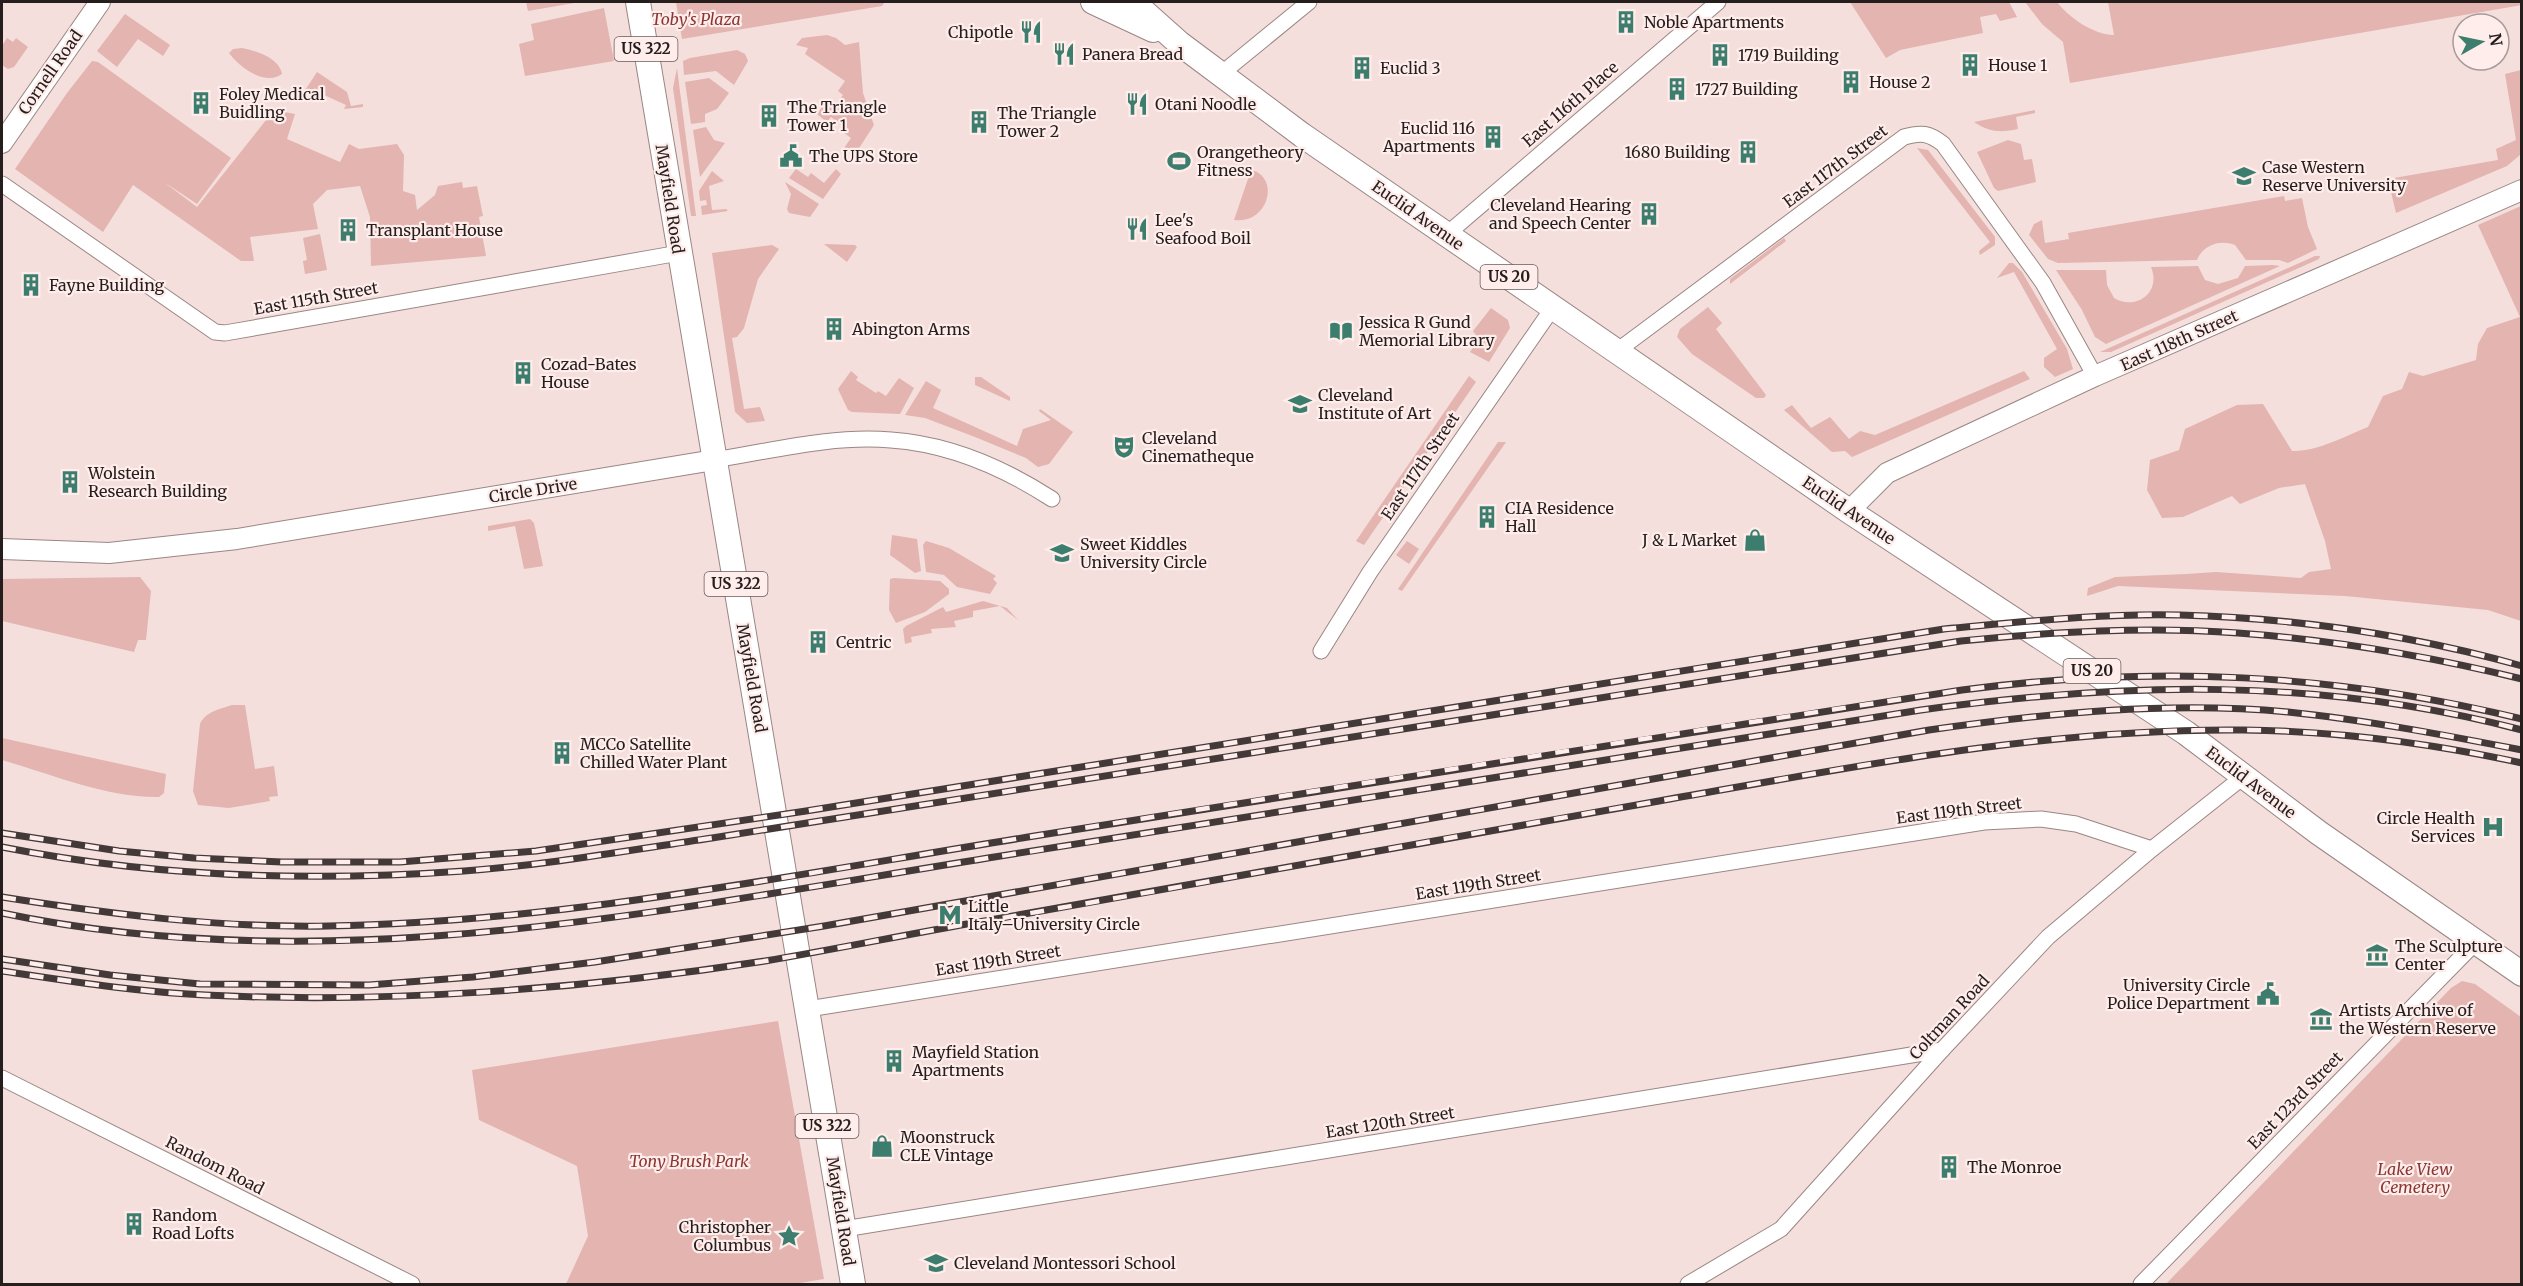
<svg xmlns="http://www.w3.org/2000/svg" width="2523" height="1286" viewBox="0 0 2523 1286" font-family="Merriweather,serif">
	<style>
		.green { fill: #e3b4b0 }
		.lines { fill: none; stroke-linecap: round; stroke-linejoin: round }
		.minor-casing { stroke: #9a8684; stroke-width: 17 }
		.tertiary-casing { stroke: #9a8684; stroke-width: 22 }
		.primary-casing { stroke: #9a8684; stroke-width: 26 }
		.minor { stroke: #fff; stroke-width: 15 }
		.tertiary { stroke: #fff; stroke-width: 20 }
		.primary { stroke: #fff; stroke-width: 24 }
		.rail-casing { stroke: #423938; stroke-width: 7 }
		.rail { stroke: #feedeb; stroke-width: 4.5; stroke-dasharray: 14; stroke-linecap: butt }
		.labels { text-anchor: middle; stroke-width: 4.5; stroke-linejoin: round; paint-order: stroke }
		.shield { fill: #feedeb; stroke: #665c5b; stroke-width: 1.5 }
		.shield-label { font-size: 15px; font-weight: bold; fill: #251e1d }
		.park-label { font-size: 16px; font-style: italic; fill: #8a3531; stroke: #feedeb }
		.poi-label { font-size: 16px; fill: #251e1d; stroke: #feedeb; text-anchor: start }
		.street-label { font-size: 16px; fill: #251e1d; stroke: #feedeb }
	</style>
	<rect width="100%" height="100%" fill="#f4dfdc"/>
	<g class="green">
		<path d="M526,2H580L528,11Z"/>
		<path d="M676,2H885L882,6L682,39Z"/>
		<path d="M1850,2H2009L2017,17L2000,21L1996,14L1980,17L1983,33L1900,50L1886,58Z"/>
		<path d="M2025,2H2057C2068,17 2094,35 2114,35L2108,2H2521L2522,5L2070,83L2063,42L2042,24Z"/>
		<path d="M604,8L614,61L525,76L519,44L534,40L531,24Z"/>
		<path d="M125,14L170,45L163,56L138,39L117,67L97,51Z"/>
		<path d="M827,35L836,38L845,45L859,42L863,93L874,125L854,156L844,148L851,138L840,130L843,126L831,117L827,122L817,114L826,102L834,107L843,95L838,91L845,81L805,54L808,48L796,45L802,38Z"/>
		<path d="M7,38L13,42L16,38L28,47L14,67L8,69L2,65V46Z"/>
		<path d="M242,48C257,51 279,58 282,74C265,87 238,66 229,53L233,49Z"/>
		<path d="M737,50L745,54L748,61L734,85L716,71L684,75L683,61L690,58Z"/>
		<path d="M92,61L98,62L231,158L197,204L164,182L197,207L274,110L295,114L287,139L340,162L349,144L359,149L397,144L404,155L403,191L415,195L417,210L435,195L438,186L462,182L463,188L477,186L483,216L479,217L486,256L371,266L370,217L360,186L327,190L313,204L318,229L250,237L254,261H241L133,185L103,232L15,169L67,93Z"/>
		<path d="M677,68L696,216H691L673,88Z"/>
		<path d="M2521,70V154L2507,166L2396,213L2388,179L2498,160L2496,149L2516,140L2505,74Z"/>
		<path d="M317,72L347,92L351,106L363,104V107L344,109L346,105L324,95L322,100L304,92Z"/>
		<path d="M709,78L729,93L717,109L705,114V122L691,124L685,82Z"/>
		<path d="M2035,110V113L2016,117L2018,129C2000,133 1989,132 1974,122Z"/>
		<path d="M706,127L714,140L725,143L700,177L693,130Z"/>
		<path d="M2008,140L2021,144L2024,160L2032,159L2036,182L1998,191L1994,188L1977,152Z"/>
		<path d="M1917,148L1928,150L1995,237V245L1980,255L1979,251L1990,242Z"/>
		<path d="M796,169L808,177L811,173L824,183L836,169L841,174L823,199L789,178Z"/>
		<path d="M1251,170C1281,177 1268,225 1234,220Z"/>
		<path d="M712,171L724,181L709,186L712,210L726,209L728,211L702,215L701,206L707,205L706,200L700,201L699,191Z"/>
		<path d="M785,182L819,204L810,217L789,213L787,209L791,194Z"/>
		<path d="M2284,196L2285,201L2302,198L2308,227L2317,249L2288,263L2279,260H2246L2235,245C2220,239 2203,245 2197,260L2058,263L2048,259L2029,235L2034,224L2042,220L2045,243L2069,239L2068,233Z"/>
		<path d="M2521,206V621L2488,610L2345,596L2118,586L2087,596L2088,588L2115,577L2186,574L2216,572L2301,578L2309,572L2331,569L2325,541L2305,484L2279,488L2240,504L2232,496L2183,517L2162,518L2147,490L2150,460L2179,450L2185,429L2237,405L2263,404L2292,451C2317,452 2345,436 2368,427L2383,396L2402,389L2409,372L2423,376L2476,360L2478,344L2487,328L2520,317L2478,225Z"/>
		<path d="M320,234L327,270L305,274L303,261L307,260L303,238Z"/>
		<path d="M1784,238L1786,241L1730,284V279Z"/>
		<path d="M824,244L855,245L857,247L847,262Z"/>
		<path d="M772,245L779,249L758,279L744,328L737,337L732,338L744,409L760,407L765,421L747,423L735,412L712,253Z"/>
		<path d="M2315,256H2320L2319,259L2111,352H2100Z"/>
		<path d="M2009,263H2013L2022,272L2067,349L2073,369L2055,377L2044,367V358L2057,349L2014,272L1997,278Z"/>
		<path d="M2273,265L2280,266L2106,344L2095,337L2082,310L2056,270H2106L2107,285L2114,298C2135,311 2162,293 2151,267L2198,266L2205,280L2218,284L2238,278L2245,266Z"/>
		<path d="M1708,307L1722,323L1716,329L1766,395L1764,398H1756L1692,354L1677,337L1680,329Z"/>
		<path d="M1491,308L1508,320L1510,328L1489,362L1470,352L1479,339L1473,331Z"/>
		<path d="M851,371L858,377L856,380L876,393L878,391L886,396L899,378L914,388L900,414L852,412L848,410L838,389Z"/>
		<path d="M2024,371L2030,379L1852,457L1845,451L1832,452L1784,410L1792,405L1811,428L1830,417L1849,439L1860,431L1875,435Z"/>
		<path d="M1469,376L1476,382L1364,545L1356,541Z"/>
		<path d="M975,377H981L1010,397V401L975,385Z"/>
		<path d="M926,381L941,390L933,408L1017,446L1023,429L1051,420L1039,411L1040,409L1073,432L1049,464L1038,467L1026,458L975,437L925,418L905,415Z"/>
		<path d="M1498,442H1506L1402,591L1398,589Z"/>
		<path d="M530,519L534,523L543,566L524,569L515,526L488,531V526Z"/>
		<path d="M892,535L917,539L921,571L915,573L890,555Z"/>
		<path d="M926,541L949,548L996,576L993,579L997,583L990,594L957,587L944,575L926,572L923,545Z"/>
		<path d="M1407,541L1419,549L1409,564L1396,555Z"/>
		<path d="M140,577L151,591L146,640H138L134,652L2,621V579Z"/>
		<path d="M894,578L940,581L949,589V594L925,612L896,623L889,610L890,579Z"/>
		<path d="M983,601L1007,608L1018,620L1000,606L973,611V617L954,621L956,627L931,629L932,633L911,637L912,642L905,644L903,629L906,626L943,607L946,612Z"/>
		<path d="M232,705H245L255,769L274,766L278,796L269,797L270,801L229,808L198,805L193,791L200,724C205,712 220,709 232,705Z"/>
		<path d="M2,738L166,774L164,793L159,797C107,798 51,774 2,760Z"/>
		<path d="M2462,981L2475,984L2521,1017V1284H2166L2451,988Z"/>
		<path d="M778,1021L824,1279L794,1284H566L588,1236L577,1166L479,1120L472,1070Z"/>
	</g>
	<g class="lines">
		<g class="minor-casing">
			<g id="minor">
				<path d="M1221,74L1309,2"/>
				<path d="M2,184L215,332L225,333L679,253"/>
				<path d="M1446,235L1718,2"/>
				<path d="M1617,351L1904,137C1921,132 1929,133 1943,144L2043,283L2095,376"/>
				<path d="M714,460C771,451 832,435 891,440C949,444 1004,468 1052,499"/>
				<path d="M1321,651L1370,572L1554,306"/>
				<path d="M808,1009L1984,822L2041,819L2076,824L2152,849"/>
				<path d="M2,1078L412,1284"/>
				<path d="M844,1229L1942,1050"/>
				<path d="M1688,1284L1781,1229L1942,1050L2048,937L2152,849L2243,777"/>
				<path d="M2141,1284L2476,942"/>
			</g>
		</g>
		<g class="tertiary-casing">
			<g id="tertiary">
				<path d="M2,143L100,2"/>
				<path d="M1849,511L1887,473L2095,376L2522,190"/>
				<path d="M2,549L109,553L237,539L714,460"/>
			</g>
		</g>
		<g class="primary-casing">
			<g id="primary">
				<path d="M638,2L853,1284"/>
				<path d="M1093,2L1153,30"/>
				<path d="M1133,2L1179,43L1302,135L1849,511L2186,733L2319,833L2522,974"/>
			</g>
		</g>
		<use href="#minor" class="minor"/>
		<use href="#tertiary" class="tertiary"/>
		<use href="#primary" class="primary"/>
		<g class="rail-casing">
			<g id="rail">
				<path d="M2,833L119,851L194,858L282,862H400L536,851L806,811L1944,629C2022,622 2101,613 2180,615C2294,618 2412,635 2522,666"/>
				<path d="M2,847C153,877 310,882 464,871C547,865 630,850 712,838L1961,641C2053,632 2146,626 2238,633C2334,640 2428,656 2522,679"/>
				<path d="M2,897C110,914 218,928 328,926C563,922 796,874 1028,837C1339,787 1650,737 1962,690C2153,665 2334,673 2522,719"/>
				<path d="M2,913C330,982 663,910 988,858C1299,809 1610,759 1921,710C2126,682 2320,677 2522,730"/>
				<path d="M2,959L110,975L200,984L369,985L473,977L595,962L824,926L1929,730C2047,713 2168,701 2288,712C2366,720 2444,735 2522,750"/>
				<path d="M2,971C69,981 136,992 205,995C387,1004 585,989 765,961C837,949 908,934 979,922C1206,883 1432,840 1659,801C1852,767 2047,728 2243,730C2336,731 2430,743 2522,763"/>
			</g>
		</g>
		<use href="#rail" class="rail"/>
	</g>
	<defs>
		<g id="building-bare" transform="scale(1.8)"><path d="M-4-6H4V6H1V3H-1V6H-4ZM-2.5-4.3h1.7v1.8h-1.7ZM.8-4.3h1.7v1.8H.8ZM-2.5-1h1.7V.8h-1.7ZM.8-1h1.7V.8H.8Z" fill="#3c7d6d" stroke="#feedeb" stroke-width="2.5" paint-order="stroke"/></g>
		<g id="restaurant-bare" transform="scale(1.8)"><path d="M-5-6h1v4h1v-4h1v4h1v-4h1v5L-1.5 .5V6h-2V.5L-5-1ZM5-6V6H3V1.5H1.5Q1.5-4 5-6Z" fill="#3c7d6d" stroke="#feedeb" stroke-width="2.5" paint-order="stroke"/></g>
		<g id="civic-bare" transform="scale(1.8)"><path d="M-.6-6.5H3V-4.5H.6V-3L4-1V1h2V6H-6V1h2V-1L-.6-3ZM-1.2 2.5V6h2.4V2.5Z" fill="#3c7d6d" stroke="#feedeb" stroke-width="2.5" paint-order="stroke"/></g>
		<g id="stadium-bare" transform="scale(1.8)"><path d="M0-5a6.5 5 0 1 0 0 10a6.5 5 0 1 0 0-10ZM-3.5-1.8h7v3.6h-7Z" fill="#3c7d6d" stroke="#feedeb" stroke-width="2.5" paint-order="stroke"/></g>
		<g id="university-bare" transform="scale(1.8)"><path d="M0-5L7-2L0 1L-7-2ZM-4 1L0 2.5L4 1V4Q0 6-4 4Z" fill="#3c7d6d" stroke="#feedeb" stroke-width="2.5" paint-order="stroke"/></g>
		<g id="library-bare" transform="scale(1.8)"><path d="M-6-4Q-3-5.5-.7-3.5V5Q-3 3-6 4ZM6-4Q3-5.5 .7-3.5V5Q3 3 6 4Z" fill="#3c7d6d" stroke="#feedeb" stroke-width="2.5" paint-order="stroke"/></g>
		<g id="theatre-bare" transform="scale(1.8)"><path d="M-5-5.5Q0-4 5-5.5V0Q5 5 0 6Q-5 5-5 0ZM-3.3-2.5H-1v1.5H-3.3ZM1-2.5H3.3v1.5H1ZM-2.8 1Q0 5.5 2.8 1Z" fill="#3c7d6d" stroke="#feedeb" stroke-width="2.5" paint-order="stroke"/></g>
		<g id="shop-bare" transform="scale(1.8)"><path d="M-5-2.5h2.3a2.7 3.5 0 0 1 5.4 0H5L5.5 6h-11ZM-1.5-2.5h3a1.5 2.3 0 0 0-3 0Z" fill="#3c7d6d" stroke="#feedeb" stroke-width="2.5" paint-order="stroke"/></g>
		<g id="school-bare" transform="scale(1.8)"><path d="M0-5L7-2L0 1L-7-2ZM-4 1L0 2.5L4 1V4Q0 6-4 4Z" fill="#3c7d6d" stroke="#feedeb" stroke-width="2.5" paint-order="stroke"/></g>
		<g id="hospital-bare" transform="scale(1.8)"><path d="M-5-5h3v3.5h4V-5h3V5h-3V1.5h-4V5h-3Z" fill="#3c7d6d" stroke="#feedeb" stroke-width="2.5" paint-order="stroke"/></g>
		<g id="metro-bare" transform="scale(1.8)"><path d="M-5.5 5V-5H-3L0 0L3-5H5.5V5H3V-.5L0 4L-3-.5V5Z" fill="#3c7d6d" stroke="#feedeb" stroke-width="2.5" paint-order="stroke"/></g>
		<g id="museum-bare" transform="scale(1.8)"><path d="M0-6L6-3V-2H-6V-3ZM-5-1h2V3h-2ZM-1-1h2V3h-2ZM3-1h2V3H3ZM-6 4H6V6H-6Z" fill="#3c7d6d" stroke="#feedeb" stroke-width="2.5" paint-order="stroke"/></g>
		<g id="sight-bare" transform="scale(1.8)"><path d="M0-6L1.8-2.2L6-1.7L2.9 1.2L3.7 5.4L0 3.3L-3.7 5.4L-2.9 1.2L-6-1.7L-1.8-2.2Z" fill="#3c7d6d" stroke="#feedeb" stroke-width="2.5" paint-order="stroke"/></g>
	</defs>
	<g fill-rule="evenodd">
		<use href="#building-bare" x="1626" y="22"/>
		<use href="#restaurant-bare" x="1031" y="32"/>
		<use href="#restaurant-bare" x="1064" y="54"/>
		<use href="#building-bare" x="1720" y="55"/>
		<use href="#building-bare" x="1970" y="65"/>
		<use href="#building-bare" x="1362" y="68"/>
		<use href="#building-bare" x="1851" y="82"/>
		<use href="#building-bare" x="1677" y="89"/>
		<use href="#building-bare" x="201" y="103"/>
		<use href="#restaurant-bare" x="1137" y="104"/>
		<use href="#building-bare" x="769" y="116"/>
		<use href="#building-bare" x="979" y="122"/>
		<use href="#building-bare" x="1493" y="137"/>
		<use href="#building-bare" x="1748" y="152"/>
		<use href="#civic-bare" x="791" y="156"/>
		<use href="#stadium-bare" x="1179" y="161"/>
		<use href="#university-bare" x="2244" y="176"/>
		<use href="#building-bare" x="1649" y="214"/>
		<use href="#restaurant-bare" x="1137" y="229"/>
		<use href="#building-bare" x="348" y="230"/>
		<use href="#building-bare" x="31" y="285"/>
		<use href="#building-bare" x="834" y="329"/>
		<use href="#library-bare" x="1341" y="331"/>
		<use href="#building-bare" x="523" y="373"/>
		<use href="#university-bare" x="1300" y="404"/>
		<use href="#theatre-bare" x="1124" y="447"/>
		<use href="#building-bare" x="70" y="482"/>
		<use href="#building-bare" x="1487" y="517"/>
		<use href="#shop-bare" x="1755" y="540"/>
		<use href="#school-bare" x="1062" y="553"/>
		<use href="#building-bare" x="818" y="642"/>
		<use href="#building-bare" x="562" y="753"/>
		<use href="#hospital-bare" x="2493" y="827"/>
		<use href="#metro-bare" x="950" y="915"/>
		<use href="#museum-bare" x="2377" y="955"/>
		<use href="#civic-bare" x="2268" y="994"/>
		<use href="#museum-bare" x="2321" y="1019"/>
		<use href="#building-bare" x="894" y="1061"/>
		<use href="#shop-bare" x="882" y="1146"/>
		<use href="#building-bare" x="1949" y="1167"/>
		<use href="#building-bare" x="134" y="1224"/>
		<use href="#sight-bare" x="789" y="1236"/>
		<use href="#school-bare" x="936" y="1263"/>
	</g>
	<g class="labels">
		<g class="shield">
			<rect x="614.5" y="37" width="63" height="24" rx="4.5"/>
			<rect x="1480.5" y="265" width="57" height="24" rx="4.5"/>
			<rect x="704.5" y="572" width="63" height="24" rx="4.5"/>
			<rect x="2063.5" y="659" width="57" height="24" rx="4.5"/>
			<rect x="795.5" y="1114" width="63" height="24" rx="4.5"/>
		</g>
		<g class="shield-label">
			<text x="646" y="54">US 322</text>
			<text x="1509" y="282">US 20</text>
			<text x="736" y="589">US 322</text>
			<text x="2092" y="676">US 20</text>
			<text x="827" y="1131">US 322</text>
		</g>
		<g class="park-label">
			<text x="696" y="25">Toby's Plaza</text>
			<text x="689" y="1167">Tony Brush Park</text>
			<text x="2415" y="1175">Lake View<tspan x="2415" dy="18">Cemetery</tspan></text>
		</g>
		<g class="poi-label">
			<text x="1644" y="28">Noble Apartments</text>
			<text x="1013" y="38" text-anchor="end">Chipotle</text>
			<text x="1082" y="60">Panera Bread</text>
			<text x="1738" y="61">1719 Building</text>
			<text x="1988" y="71">House 1</text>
			<text x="1380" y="74">Euclid 3</text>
			<text x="1869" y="88">House 2</text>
			<text x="1695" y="95">1727 Building</text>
			<text x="219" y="100">Foley Medical<tspan x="219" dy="18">Buidling</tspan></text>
			<text x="1155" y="110">Otani Noodle</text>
			<text x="787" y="113">The Triangle<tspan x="787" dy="18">Tower 1</tspan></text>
			<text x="997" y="119">The Triangle<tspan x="997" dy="18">Tower 2</tspan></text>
			<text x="1475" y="134" text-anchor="end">Euclid 116<tspan x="1475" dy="18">Apartments</tspan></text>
			<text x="1197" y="158">Orangetheory<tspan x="1197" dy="18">Fitness</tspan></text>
			<text x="1730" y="158" text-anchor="end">1680 Building</text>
			<text x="809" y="162">The UPS Store</text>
			<text x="2262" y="173">Case Western<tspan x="2262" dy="18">Reserve University</tspan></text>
			<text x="1631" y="211" text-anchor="end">Cleveland Hearing<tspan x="1631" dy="18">and Speech Center</tspan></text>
			<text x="1155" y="226">Lee's<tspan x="1155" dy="18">Seafood Boil</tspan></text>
			<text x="366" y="236">Transplant House</text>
			<text x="49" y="291">Fayne Building</text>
			<text x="1359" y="328">Jessica R Gund<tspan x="1359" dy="18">Memorial Library</tspan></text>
			<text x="852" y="335">Abington Arms</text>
			<text x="541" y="370">Cozad-Bates<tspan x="541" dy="18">House</tspan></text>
			<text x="1318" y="401">Cleveland<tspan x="1318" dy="18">Institute of Art</tspan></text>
			<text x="1142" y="444">Cleveland<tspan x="1142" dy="18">Cinematheque</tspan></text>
			<text x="88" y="479">Wolstein<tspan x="88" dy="18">Research Building</tspan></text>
			<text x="1505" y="514">CIA Residence<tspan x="1505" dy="18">Hall</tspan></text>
			<text x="1737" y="546" text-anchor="end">J &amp; L Market</text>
			<text x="1080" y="550">Sweet Kiddles<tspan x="1080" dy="18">University Circle</tspan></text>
			<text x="836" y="648">Centric</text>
			<text x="580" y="750">MCCo Satellite<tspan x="580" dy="18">Chilled Water Plant</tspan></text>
			<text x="2475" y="824" text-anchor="end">Circle Health<tspan x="2475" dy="18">Services</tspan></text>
			<text x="968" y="912">Little<tspan x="968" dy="18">Italy–University Circle</tspan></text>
			<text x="2395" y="952">The Sculpture<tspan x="2395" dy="18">Center</tspan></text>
			<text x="2250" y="991" text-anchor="end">University Circle<tspan x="2250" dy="18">Police Department</tspan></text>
			<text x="2339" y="1016">Artists Archive of<tspan x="2339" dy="18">the Western Reserve</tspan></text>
			<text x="912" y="1058">Mayfield Station<tspan x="912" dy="18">Apartments</tspan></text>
			<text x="900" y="1143">Moonstruck<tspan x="900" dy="18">CLE Vintage</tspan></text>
			<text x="1967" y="1173">The Monroe</text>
			<text x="152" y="1221">Random<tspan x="152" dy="18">Road Lofts</tspan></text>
			<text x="771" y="1233" text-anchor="end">Christopher<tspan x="771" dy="18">Columbus</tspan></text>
			<text x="954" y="1269">Cleveland Montessori School</text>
		</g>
		<g class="street-label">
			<text transform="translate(50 72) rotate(-55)" y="6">Cornell Road</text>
			<text transform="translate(1570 104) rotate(-41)" y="6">East 116th Place</text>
			<text transform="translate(1835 166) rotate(-37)" y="6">East 117th Street</text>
			<text transform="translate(670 199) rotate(81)" y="6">Mayfield Road</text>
			<text transform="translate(1418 215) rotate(35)" y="6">Euclid Avenue</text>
			<text transform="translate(316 298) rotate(-10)" y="6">East 115th Street</text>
			<text transform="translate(2179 340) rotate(-24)" y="6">East 118th Street</text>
			<text transform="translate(1420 466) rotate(-56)" y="6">East 117th Street</text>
			<text transform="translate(533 490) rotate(-9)" y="6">Circle Drive</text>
			<text transform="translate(1849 510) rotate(34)" y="6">Euclid Avenue</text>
			<text transform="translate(752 678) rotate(80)" y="6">Mayfield Road</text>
			<text transform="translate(2251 782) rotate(37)" y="6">Euclid Avenue</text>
			<text transform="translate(1959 810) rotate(-7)" y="6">East 119th Street</text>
			<text transform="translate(1478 884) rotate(-9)" y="6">East 119th Street</text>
			<text transform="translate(998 960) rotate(-9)" y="6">East 119th Street</text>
			<text transform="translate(1949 1017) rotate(-47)" y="6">Coltman Road</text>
			<text transform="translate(2295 1100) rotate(-46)" y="6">East 123rd Street</text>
			<text transform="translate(1390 1122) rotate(-9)" y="6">East 120th Street</text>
			<text transform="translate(215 1165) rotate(27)" y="6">Random Road</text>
			<text transform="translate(841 1211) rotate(81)" y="6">Mayfield Road</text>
		</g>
	</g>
	<rect width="2523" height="1286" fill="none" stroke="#251e1d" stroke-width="6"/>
	<g transform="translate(2481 42) rotate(81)"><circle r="28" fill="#feedeb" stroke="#a79a99" stroke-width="1.5"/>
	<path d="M0-4.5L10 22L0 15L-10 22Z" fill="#3c7d6d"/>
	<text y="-9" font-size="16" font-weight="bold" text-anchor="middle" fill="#251e1d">N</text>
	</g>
</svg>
